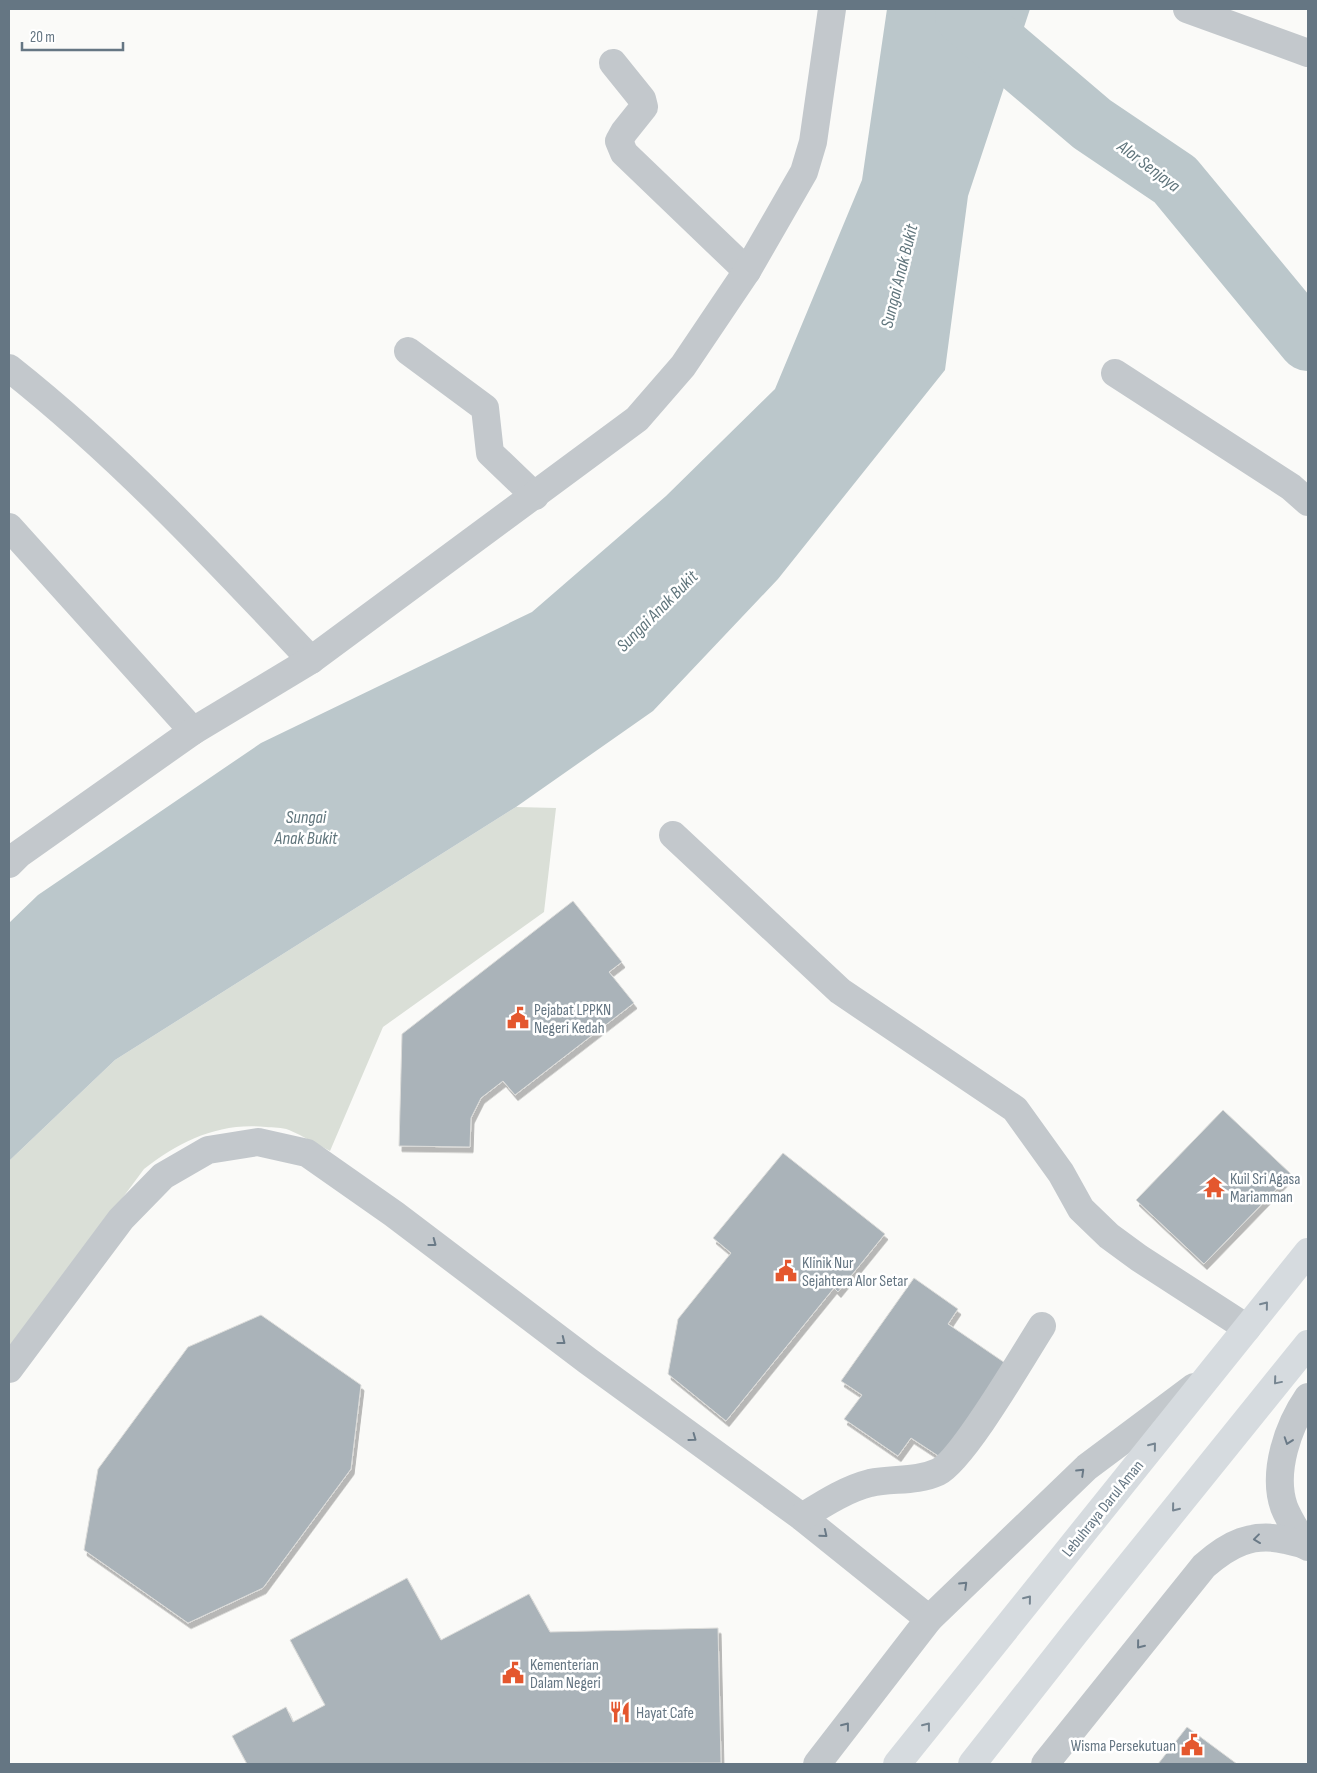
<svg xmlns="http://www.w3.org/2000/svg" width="1317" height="1773" viewBox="0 0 1317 1773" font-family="'Sofia Sans Condensed',sans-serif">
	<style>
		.green { fill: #dadfd7 }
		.water { fill: #bbc7cb }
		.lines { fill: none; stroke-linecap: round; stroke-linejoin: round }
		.river { stroke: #bbc7cb; stroke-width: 60 }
		.building { fill: #aab3b9; stroke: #dcdcda; filter: url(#shadow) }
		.minor { stroke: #c3c8cc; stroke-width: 28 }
		.highway { stroke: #d6dbdf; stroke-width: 28 }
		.oneway { stroke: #6a7a87 }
		.oneway2 { stroke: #768591 }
		.labels { text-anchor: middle; stroke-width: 5; stroke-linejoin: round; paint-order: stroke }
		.poi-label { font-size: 16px; fill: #657683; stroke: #fff; text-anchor: start }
		.street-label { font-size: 16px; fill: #657683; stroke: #fff }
		.water-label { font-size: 18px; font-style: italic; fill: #60757c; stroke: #fff }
	</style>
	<defs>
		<filter id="shadow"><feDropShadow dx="3" dy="5.5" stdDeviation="0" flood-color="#0004"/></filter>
	</defs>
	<rect width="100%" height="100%" fill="#fafaf8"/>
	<path class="green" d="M516,807L556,808L544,912L383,1027L330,1151C316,1144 303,1136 289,1130C282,1127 273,1128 266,1127C219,1122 180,1141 144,1169L9,1351V1161L115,1060Z"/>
	<path class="water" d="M887,9H1030L968,196L945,370L778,579L653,711L516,807L115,1060L9,1161V923L38,895L261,743L532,612L666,496L775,389L862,180Z"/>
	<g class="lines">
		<path class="river" d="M965,16L1092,124L1175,180L1308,341"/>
	</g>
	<g class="building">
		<path d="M573,901L622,962L609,972L634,1003L515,1095L503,1081L481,1098L471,1118L470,1147L399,1146L402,1034Z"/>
		<path d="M1223,1110L1291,1174L1204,1264L1136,1200Z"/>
		<path d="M783,1153L885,1234L838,1292L834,1288L726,1421L668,1374L678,1319L731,1253L713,1238Z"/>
		<path d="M914,1278L958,1309L948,1324L1008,1365L943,1459L911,1438L898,1456L844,1419L862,1395L841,1381Z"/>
		<path d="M261,1315L361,1385L351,1469L263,1588L188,1623L84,1550L98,1469L188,1347Z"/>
		<path d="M407,1578L441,1640L529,1594L550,1632L718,1628L721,1763L247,1764L232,1736L286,1707L293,1722L325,1705L290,1640Z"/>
		<path d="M1187,1727L1237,1764H1158Z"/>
	</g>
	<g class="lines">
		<g class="minor">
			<path d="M1187,9L1308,53"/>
			<path d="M613,63L642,99L644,107L624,132L619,141L624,153L747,271"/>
			<path d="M408,351L485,408L490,453L535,496"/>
			<path d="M9,368C119,455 215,558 311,660"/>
			<path d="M1115,373L1291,487L1308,502"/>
			<path d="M9,527L193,731"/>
			<path d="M673,835L840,991L1015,1109L1061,1173L1081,1209L1109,1236L1139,1258L1247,1328"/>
			<path d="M9,864L19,854L193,731L311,660L637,419L683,366L747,271L804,172L813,142L832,9"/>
			<path d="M9,1369L121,1219L163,1176L208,1150L258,1142L307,1153L394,1214L588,1361L802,1517L929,1619"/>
			<path d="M802,1517C823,1504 846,1489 870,1483C893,1478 916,1482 938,1472C963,1460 1024,1354 1042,1326"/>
			<path d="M1305,1545C1298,1533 1289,1520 1284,1507C1272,1472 1288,1426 1308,1397"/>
			<path d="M817,1764L929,1619L1087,1467L1194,1387"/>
			<path d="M1045,1764L1204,1566C1229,1544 1252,1532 1286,1540C1293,1542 1302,1543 1308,1547"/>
		</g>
		<g class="highway">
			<path d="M897,1764L1308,1252"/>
			<path d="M972,1764L1075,1633L1308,1344"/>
		</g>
	</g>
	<defs><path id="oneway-chevron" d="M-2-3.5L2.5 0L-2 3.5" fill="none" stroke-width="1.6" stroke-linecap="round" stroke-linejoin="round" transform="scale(1.25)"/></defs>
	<g class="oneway">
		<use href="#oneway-chevron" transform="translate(433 1243) rotate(37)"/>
		<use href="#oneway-chevron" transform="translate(562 1341) rotate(38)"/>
		<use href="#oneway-chevron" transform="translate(693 1438) rotate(36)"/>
		<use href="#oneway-chevron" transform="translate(1288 1441) rotate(109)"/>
		<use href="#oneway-chevron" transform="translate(1081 1472) rotate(-44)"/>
		<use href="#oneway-chevron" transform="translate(824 1534) rotate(39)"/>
		<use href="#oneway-chevron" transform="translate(1257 1539) rotate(173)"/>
		<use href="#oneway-chevron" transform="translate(964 1585) rotate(-44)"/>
		<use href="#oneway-chevron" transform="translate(1140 1645) rotate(129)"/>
		<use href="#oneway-chevron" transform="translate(846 1726) rotate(-52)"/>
	</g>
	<g class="oneway2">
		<use href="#oneway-chevron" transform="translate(1265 1305) rotate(-51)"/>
		<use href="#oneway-chevron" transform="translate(1277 1381) rotate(130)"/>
		<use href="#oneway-chevron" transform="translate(1153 1446) rotate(-51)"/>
		<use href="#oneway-chevron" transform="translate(1175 1508) rotate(129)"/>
		<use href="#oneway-chevron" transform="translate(1028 1599) rotate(-51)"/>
		<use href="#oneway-chevron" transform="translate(927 1726) rotate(-52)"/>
	</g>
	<defs>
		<g id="civic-bare" transform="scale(1.725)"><path d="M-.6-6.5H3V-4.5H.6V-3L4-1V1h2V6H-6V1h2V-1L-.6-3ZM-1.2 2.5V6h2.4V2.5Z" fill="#e4572e" stroke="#fff" stroke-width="2.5" paint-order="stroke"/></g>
		<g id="temple-bare" transform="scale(1.725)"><path d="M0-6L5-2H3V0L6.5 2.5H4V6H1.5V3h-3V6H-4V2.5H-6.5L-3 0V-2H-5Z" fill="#e4572e" stroke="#fff" stroke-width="2.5" paint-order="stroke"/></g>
		<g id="restaurant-bare" transform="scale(1.725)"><path d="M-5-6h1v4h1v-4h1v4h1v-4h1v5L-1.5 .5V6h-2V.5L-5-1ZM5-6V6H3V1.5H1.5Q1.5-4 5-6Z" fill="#e4572e" stroke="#fff" stroke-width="2.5" paint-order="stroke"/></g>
	</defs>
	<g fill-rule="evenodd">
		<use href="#civic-bare" x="518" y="1018"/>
		<use href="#temple-bare" x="1214" y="1187"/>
		<use href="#civic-bare" x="786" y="1271"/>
		<use href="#civic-bare" x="513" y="1673"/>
		<use href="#restaurant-bare" x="620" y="1712"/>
		<use href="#civic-bare" x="1192" y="1745"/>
	</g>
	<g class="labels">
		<g class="poi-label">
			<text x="534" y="1015">Pejabat LPPKN<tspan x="534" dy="18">Negeri Kedah</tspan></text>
			<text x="1230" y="1184">Kuil Sri Agasa<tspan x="1230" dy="18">Mariamman</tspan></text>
			<text x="802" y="1268">Klinik Nur<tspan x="802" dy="18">Sejahtera Alor Setar</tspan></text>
			<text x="530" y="1670">Kementerian<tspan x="530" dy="18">Dalam Negeri</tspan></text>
			<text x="636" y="1718">Hayat Cafe</text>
			<text x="1176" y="1751" text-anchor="end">Wisma Persekutuan</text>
		</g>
		<g class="street-label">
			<text transform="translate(1102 1508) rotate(-51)" y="6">Lebuhraya Darul Aman</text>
		</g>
		<g class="water-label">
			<text transform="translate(1149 166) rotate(37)" y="6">Alor Senjaya</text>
			<text transform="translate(899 276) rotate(-76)" y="6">Sungai Anak Bukit</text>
			<text transform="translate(657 611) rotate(-45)" y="6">Sungai Anak Bukit</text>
			<text x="306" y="823">Sungai<tspan x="306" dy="21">Anak Bukit</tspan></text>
		</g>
	</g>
	<rect width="1317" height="1773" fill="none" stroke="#657683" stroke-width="20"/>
	<path d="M22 42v8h101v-8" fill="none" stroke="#657683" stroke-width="2.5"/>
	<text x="30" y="42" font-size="15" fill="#657683" stroke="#ffffff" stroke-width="4" paint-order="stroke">20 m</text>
</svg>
